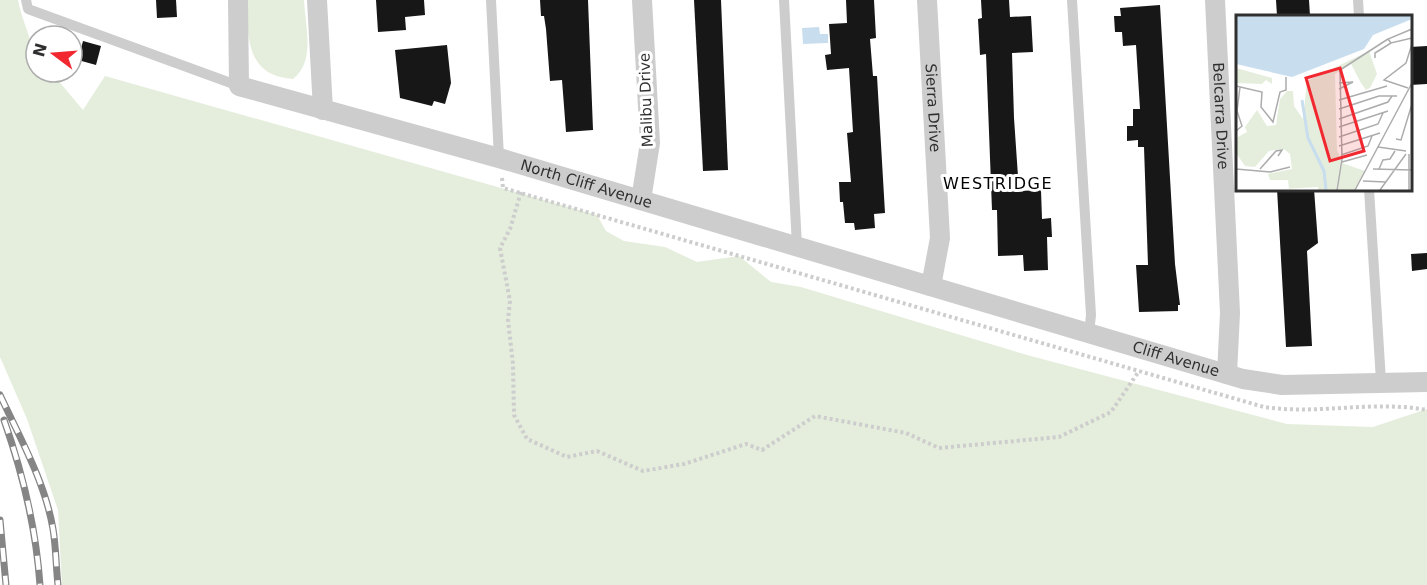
<svg xmlns="http://www.w3.org/2000/svg" width="1427" height="585" viewBox="0 0 1427 585" font-family="'DejaVu Sans',sans-serif">
	<style>
		.green { fill: #e5eedd }
		.water { fill: #c8deee }
		.building { fill: #171717 }
		.lines { fill: none; stroke-linecap: round; stroke-linejoin: round }
		.path { stroke: #cdcdcd; stroke-width: 4; stroke-dasharray: 3 3; stroke-linecap: butt }
		.lane { stroke: #cdcdcd; stroke-width: 10 }
		.street { stroke: #cdcdcd; stroke-width: 20 }
		.rail-casing { stroke: #858585; stroke-width: 7 }
		.rail { stroke: #fff; stroke-width: 4.5; stroke-dasharray: 14; stroke-linecap: butt }
		.labels { text-anchor: middle; stroke-width: 6; stroke-linejoin: round; paint-order: stroke }
		.street-label { font-size: 15px; fill: #303030; stroke: #fff }
		.neighbourhood-label { font-size: 16px; letter-spacing: 1.5px; fill: #000; stroke: #fff }
		.inset-river { fill: none; stroke: #c8deee; stroke-width: 3 }
		.inset-road { fill: none; stroke: #acacac; stroke-width: 1.5 }
		.view { fill: #f1282f; fill-opacity: 0.15; stroke: #f1282f; stroke-width: 3 }
		.inset-edge { fill: none; stroke: #303030; stroke-width: 3 }
	</style>
	<rect width="100%" height="100%" fill="#fff"/>
	<g class="green">
		<path d="M0,0H18C23,26 36,45 36,72H51L83,110L105,76L597,215L606,231L624,241L665,247L697,262L739,256L771,282L801,287L1027,355L1287,424L1373,427L1427,409V585H62L58,510L27,419L0,357Z"/>
		<path d="M246,0H304C305,25 316,61 293,79C246,76 248,38 246,0Z"/>
	</g>
	<path class="water" d="M819,27L820,34H828V43L803,44L802,28Z"/>
	<g class="building">
		<path d="M156,0H176L177,17L157,18Z"/>
		<path d="M376,0H424L425,15L405,17L406,30L378,32Z"/>
		<path d="M540,0H588L593,130L566,132L562,80L550,81L546,29L544,16H541Z"/>
		<path d="M694,0H721L728,170L703,171Z"/>
		<path d="M846,0H874L876,38L870,39L873,76H877L885,213L874,214L875,228L855,230L854,223H845L843,202H840L839,182H851L847,133L853,132L849,68L827,70L825,55L831,54L829,24L847,23Z"/>
		<path d="M981,0H1009L1010,17L1031,16L1033,52L1012,53L1014,118L1019,191L1041,190L1042,219L1051,218L1052,237H1047L1048,270L1024,271L1023,255L998,256L997,210H992L986,54L980,55L978,19L982,18Z"/>
		<path d="M1276,0H1309L1310,16H1277Z"/>
		<path d="M1160,5L1175,264L1180,305H1178V311L1139,312L1136,265H1148L1144,147H1138V140L1127,141V126H1133V109H1140L1136,45L1123,46L1122,32H1115L1114,16H1121L1120,8Z"/>
		<path d="M83,41L101,46L96,65L78,60Z"/>
		<path d="M447,45L451,83L445,104L434,101L432,106L400,98L395,50Z"/>
		<path d="M1427,46V84L1410,85V47Z"/>
		<path d="M1277,189H1314L1318,243L1307,251L1312,346L1286,347Z"/>
		<path d="M1427,253V269L1412,271L1411,254Z"/>
	</g>
	<g class="lines">
		<g class="path">
			<path d="M502,178L503,188L1264,407C1318,415 1373,400 1427,410"/>
			<path d="M521,192L510,229L500,248L510,301L508,320L513,364L514,415L527,439L567,457L597,451L643,471L684,464L746,444L762,450L815,416L906,433L939,448L1059,437L1111,412L1139,371"/>
		</g>
		<g class="lane">
			<path d="M26,0L28,9L239,86"/>
			<path d="M491,0L499,158"/>
			<path d="M784,0L797,246"/>
			<path d="M1072,0L1091,315L1089,333"/>
			<path d="M1358,0L1359,16"/>
			<path d="M1369,189L1381,381"/>
		</g>
		<g class="street">
			<path id="s1" d="M238,0L239,86L499,158L1243,379L1282,385L1427,382"/>
			<path d="M317,0L323,110"/>
			<path id="s2" d="M927,0L940,238L931,286"/>
			<path id="s3" d="M1215,0L1230,313L1227,374"/>
			<path d="M641,200L650,143L642,0"/>
		</g>
		<g class="rail-casing">
			<g id="rail">
				<path d="M0,395C20,438 45,482 53,529C56,547 56,567 58,585"/>
				<path d="M4,420C23,474 36,528 40,585"/>
				<path d="M0,520L6,585"/>
			</g>
		</g>
		<use href="#rail" class="rail"/>
	</g>
	<g class="labels">
		<g class="street-label">
			<text transform="translate(646 100) rotate(-92)" y="5">Malibu Drive</text>
			<text dy="5" stroke="none"><textPath href="#s2" startOffset="108">Sierra Drive</textPath></text>
			<text dy="5" stroke="none"><textPath href="#s3" startOffset="116">Belcarra Drive</textPath></text>
			<text dy="5" stroke="none"><textPath href="#s1" startOffset="447">North Cliff Avenue</textPath></text>
			<text dy="5" stroke="none"><textPath href="#s1" startOffset="1062">Cliff Avenue</textPath></text>
		</g>
		<g class="neighbourhood-label">
			<text x="998" y="189">WESTRIDGE</text>
		</g>
	</g>
	<g transform="translate(1236 15)">
		<rect width="176" height="176" fill="#fff"/>
		<path d="M133,36L141,59L134,73L130,75L125,68L115,49L99,59L101,135L105,144L100,175H82V172L31,175L53,174L52,165H34L32,159L56,154L54,139L48,134L33,136L19,152L9,151L0,138V123L11,117L9,112L21,95L31,111L40,110L44,84L51,76H57L58,91L67,104L71,66ZM0,53L36,63V69L30,65L26,69L0,68ZM106,148L129,156L118,175H101Z" fill="#e5eedd"/>
		<path d="M0,0H175L176,4L137,20L128,34L56,62L0,49Z" fill="#c8deee"/>
		<path class="inset-river" d="M66,85L72,123L88,156L90,175"/>
		<path class="inset-road" d="M176,14L152,24L155,28L176,23M139,43V38L155,28M103,68L117,67L103,74M0,71L26,77L25,92L37,107L44,77L50,75V62M172,73L148,65L170,48L176,29M103,85L151,71M103,94L143,81H161M103,104L152,87L156,81M103,112L152,96M0,116L6,111L1,96L4,72M103,122L142,109L147,98M160,124L165,125L176,89M103,131L144,118M142,132L170,136M173,139V175M105,140L132,131L136,121M106,147L131,140M0,154L34,157L54,152M24,154L40,136L46,135L42,141M137,154L176,155M143,154L147,145L154,144L159,136M127,166L150,167M101,175L106,144L104,55L152,24M119,175L176,68M144,175L170,139"/>
		<path class="view" d="M104,53L128,136L94,146L70,63Z"/>
		<rect width="176" height="176" class="inset-edge"/>
	</g>
	<g transform="translate(54 54) rotate(286)"><circle r="28" fill="#ffffff" stroke="#acacac" stroke-width="1.5"/>
	<path d="M0-4.5L10 22L0 15L-10 22Z" fill="#f1282f"/>
	<text y="-9" font-size="16" font-weight="bold" text-anchor="middle" fill="#303030">N</text>
	</g>
</svg>
